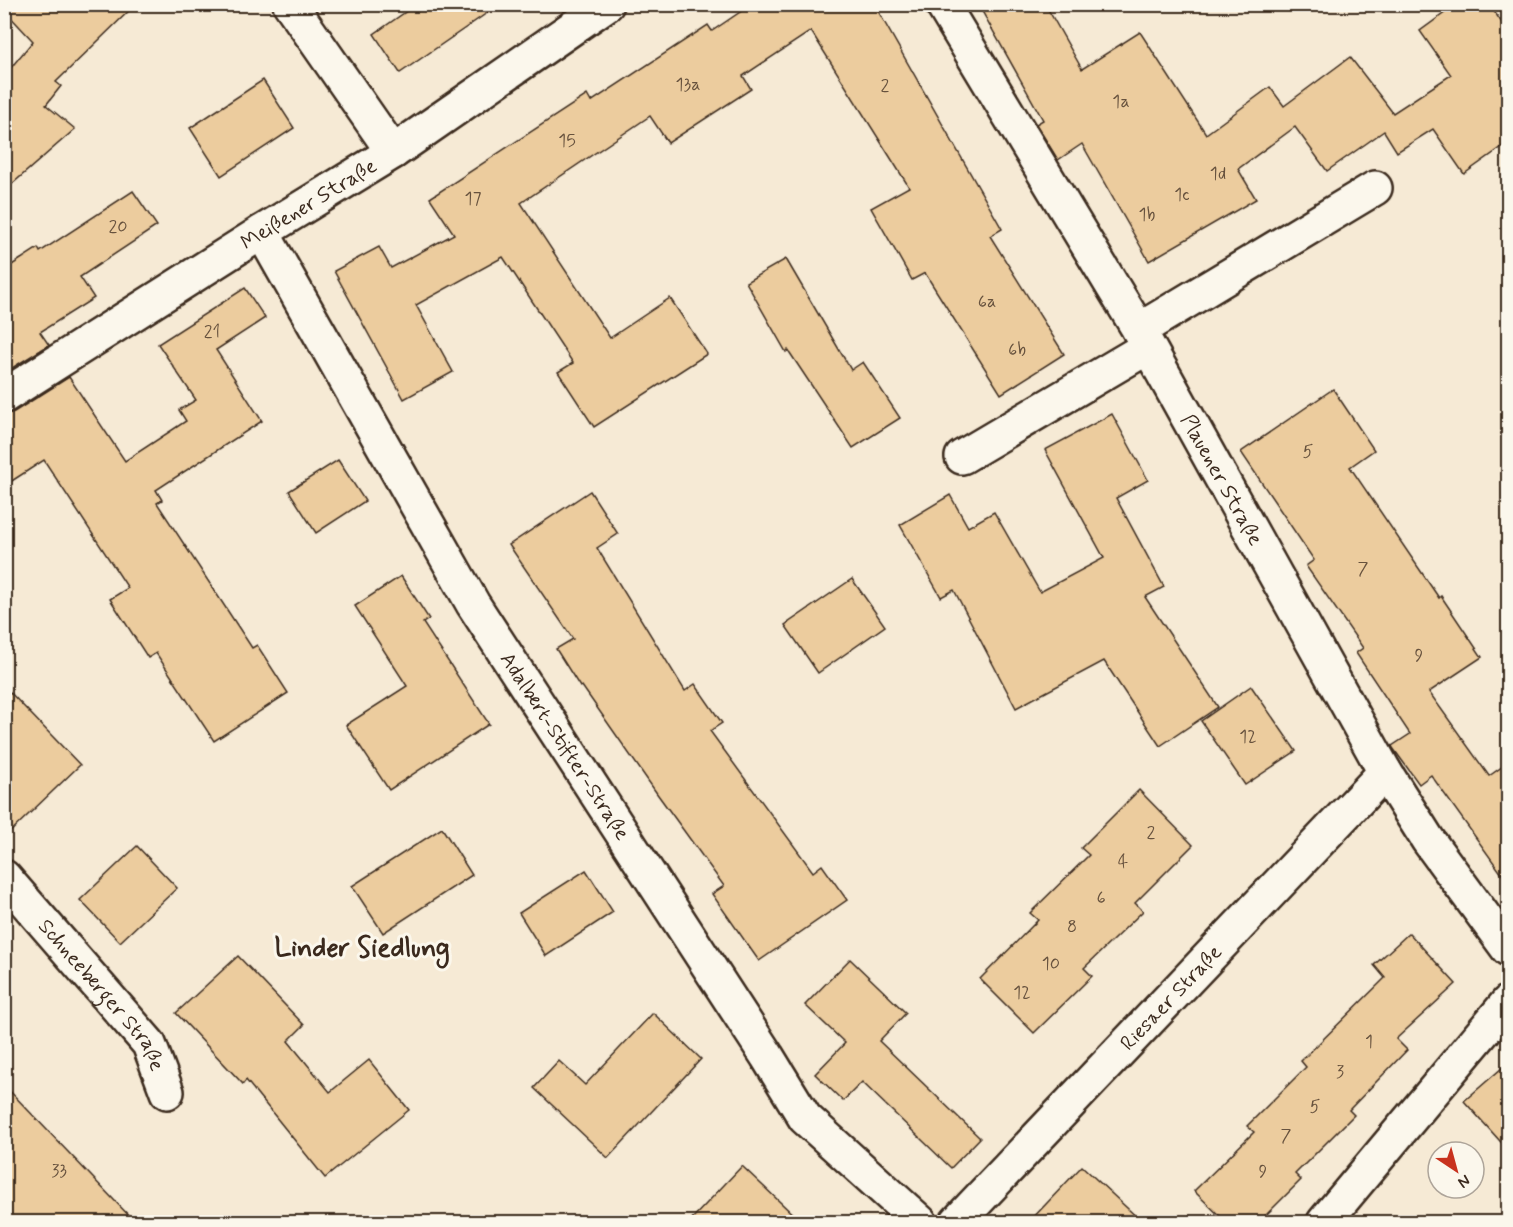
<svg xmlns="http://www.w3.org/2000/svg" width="1513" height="1227" viewBox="0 0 1513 1227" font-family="Mynerve,sans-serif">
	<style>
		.building { fill: #eccc9e; stroke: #3b2a1e; stroke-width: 1.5 }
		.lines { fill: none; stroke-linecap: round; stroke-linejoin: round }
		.minor-casing { stroke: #3b2a1e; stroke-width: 38 }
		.minor { stroke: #fbf7ec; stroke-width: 33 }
		.labels { text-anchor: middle; stroke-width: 6; stroke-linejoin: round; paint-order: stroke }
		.number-label { font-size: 18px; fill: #67523e }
		.street-label { font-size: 21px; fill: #3b2a1e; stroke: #fbf7ec }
		.district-label { font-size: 27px; font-weight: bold; fill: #3b2a1e; stroke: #fbf7ec }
	</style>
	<rect width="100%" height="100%" fill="#f6ead5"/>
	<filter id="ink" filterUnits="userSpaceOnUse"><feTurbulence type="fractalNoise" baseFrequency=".0167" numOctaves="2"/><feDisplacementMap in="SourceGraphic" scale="12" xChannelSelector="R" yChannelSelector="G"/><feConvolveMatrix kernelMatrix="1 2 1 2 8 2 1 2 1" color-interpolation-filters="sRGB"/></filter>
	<g filter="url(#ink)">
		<g class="building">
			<path d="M4,4H136L56,82L61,86L46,105L75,129L4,191V76L33,41L4,10Z"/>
			<path d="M417,4H500L400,73L374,34Z"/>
			<path d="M752,4H874L1002,229L990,236L1064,354L1001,394L925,273L912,280L871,208L909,187L811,31L743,76L751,89L668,143L650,116L521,203L610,338L670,298L707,354L594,427L558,372L573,363L503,257L416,305L453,372L404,399L334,271L379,247L391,268L454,234L430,198L587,95L591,102L708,25L712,31Z"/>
			<path d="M978,4H1045L1082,69L1140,32L1206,134L1270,87L1284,106L1350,57L1393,113L1451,75L1420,31L1457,4H1489L1509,33V142L1464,174L1433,129L1397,152L1384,131L1327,171L1295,127L1238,169L1256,199L1149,261L1082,144L1058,160L1036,124L1043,120Z"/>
			<path d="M263,80L294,128L221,176L190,128Z"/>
			<path d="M133,191L157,226L80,277L94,298L40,332L49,345L4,373V270L38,248L40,252Z"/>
			<path d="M786,259L851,370L863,362L900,418L853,448L788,350L786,352L746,282Z"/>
			<path d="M245,288L265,318L216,350L262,421L156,490L162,500L157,503L252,648L257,645L288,693L214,741L156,653L148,658L110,599L128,588L44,460L4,486V415L14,412L69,377L125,461L186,421L179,410L196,400L158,344Z"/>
			<path d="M1333,389L1374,450L1350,467L1439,598L1441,596L1482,657L1429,692L1489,776L1509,762V884L1431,775L1419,784L1393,748L1392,746L1410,734L1356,653L1363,648L1306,566L1314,560L1241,452Z"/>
			<path d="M1112,414L1148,480L1116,498L1164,587L1145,597L1218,707L1160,746L1104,661L1016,708L954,590L941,597L900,525L950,495L968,527L994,512L1040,592L1104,558L1045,450Z"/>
			<path d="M338,460L365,501L316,533L289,491Z"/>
			<path d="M590,491L618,534L597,548L685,691L695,684L722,723L710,731L813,872L822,865L847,900L759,961L712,894L724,886L658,795L582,686L580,687L556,649L573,639L509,545Z"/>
			<path d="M401,576L429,619L423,623L489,724L389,790L346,725L407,686L355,606Z"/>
			<path d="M852,579L885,626L818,673L785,625Z"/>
			<path d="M4,686L80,765L4,838Z"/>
			<path d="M1251,686L1296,751L1245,785L1201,721Z"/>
			<path d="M1139,790L1193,845L1135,903L1143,911L1084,968L1092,976L1034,1033L980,979L1038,920L1030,913L1089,855L1081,848Z"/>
			<path d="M442,828L472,875L383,933L352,886Z"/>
			<path d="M137,846L177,888L120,942L80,900Z"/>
			<path d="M586,870L613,912L546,956L519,913Z"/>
			<path d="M1409,933L1456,984L1396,1039L1407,1050L1349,1110L1354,1115L1295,1174L1301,1180L1259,1222H1226L1194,1191L1254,1132L1247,1126L1306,1067L1301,1061L1385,978L1374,965Z"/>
			<path d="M238,956L304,1025L288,1041L330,1092L369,1060L409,1110L325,1178L246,1080L243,1084L176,1013Z"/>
			<path d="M850,959L906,1013L879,1041L980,1138L951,1168L862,1082L843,1101L815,1074L845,1043L805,1005Z"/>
			<path d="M653,1013L701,1059L608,1158L534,1088L559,1061L585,1085Z"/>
			<path d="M1509,1062V1151L1464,1101Z"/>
			<path d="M4,1085L135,1222H4Z"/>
			<path d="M742,1166L801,1222H689Z"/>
			<path d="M1082,1166L1142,1222H1029Z"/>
		</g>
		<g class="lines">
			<g class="minor-casing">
				<g id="minor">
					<path d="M290,4L393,152"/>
					<path id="s1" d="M942,4L1139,330L1385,772L1428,840L1508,949"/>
					<path id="s2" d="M262,232L473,604L767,1056L805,1118L920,1222"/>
					<path d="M1139,330L1375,188"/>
					<path id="s3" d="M4,396L262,232L393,152L607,4"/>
					<path d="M962,457L1148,347"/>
					<path id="s4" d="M4,877L149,1044L167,1092"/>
					<path id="s5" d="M957,1222L1385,772"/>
					<path d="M1324,1222L1508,1002"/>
				</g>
			</g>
			<use href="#minor" class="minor"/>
		</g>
	</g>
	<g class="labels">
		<g class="number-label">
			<text x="688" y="90">13a</text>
			<text x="885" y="91">2</text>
			<text x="1121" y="107">1a</text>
			<text x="567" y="146">15</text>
			<text x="1218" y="179">1d</text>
			<text x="1182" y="200">1c</text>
			<text x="473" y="204">17</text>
			<text x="1147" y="220">1b</text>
			<text x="118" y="232">20</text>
			<text x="987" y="307">6a</text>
			<text x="212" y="337">21</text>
			<text x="1017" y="355">6b</text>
			<text x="1308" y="457">5</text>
			<text x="1363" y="574">7</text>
			<text x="1419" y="661">9</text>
			<text x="1248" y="742">12</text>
			<text x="1151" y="838">2</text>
			<text x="1123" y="867">4</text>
			<text x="1101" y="903">6</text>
			<text x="1072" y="932">8</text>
			<text x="1051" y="969">10</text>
			<text x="1022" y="998">12</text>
			<text x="1369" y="1047">1</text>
			<text x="1340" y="1077">3</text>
			<text x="1315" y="1112">5</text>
			<text x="1286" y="1141">7</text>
			<text x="59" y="1176">33</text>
			<text x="1263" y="1177">9</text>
		</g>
		<g class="street-label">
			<text dy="7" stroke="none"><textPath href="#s3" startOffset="360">Meißener Straße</textPath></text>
			<text dy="7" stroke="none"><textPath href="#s1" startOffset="552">Plauener Straße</textPath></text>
			<text dy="7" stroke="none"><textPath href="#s2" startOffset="597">Adalbert-Stifter-Straße</textPath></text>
			<text dy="7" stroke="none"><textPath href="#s4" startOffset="154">Schneeberger Straße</textPath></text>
			<text dy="7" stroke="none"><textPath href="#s5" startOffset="310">Riesaer Straße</textPath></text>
		</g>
		<g class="district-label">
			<text x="362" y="956">Linder Siedlung</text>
		</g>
	</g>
	<rect width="1513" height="1227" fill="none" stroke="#fbf7ec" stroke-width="24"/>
	<rect x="12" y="12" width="1489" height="1203" fill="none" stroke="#3b2a1e" stroke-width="2" filter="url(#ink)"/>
	<g transform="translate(1456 1170) rotate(144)"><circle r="28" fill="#fbf7ec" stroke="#aea59a" stroke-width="1.5"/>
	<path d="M0-4.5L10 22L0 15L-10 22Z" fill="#c8321e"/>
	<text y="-9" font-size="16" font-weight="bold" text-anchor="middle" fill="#3b2a1e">N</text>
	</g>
</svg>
